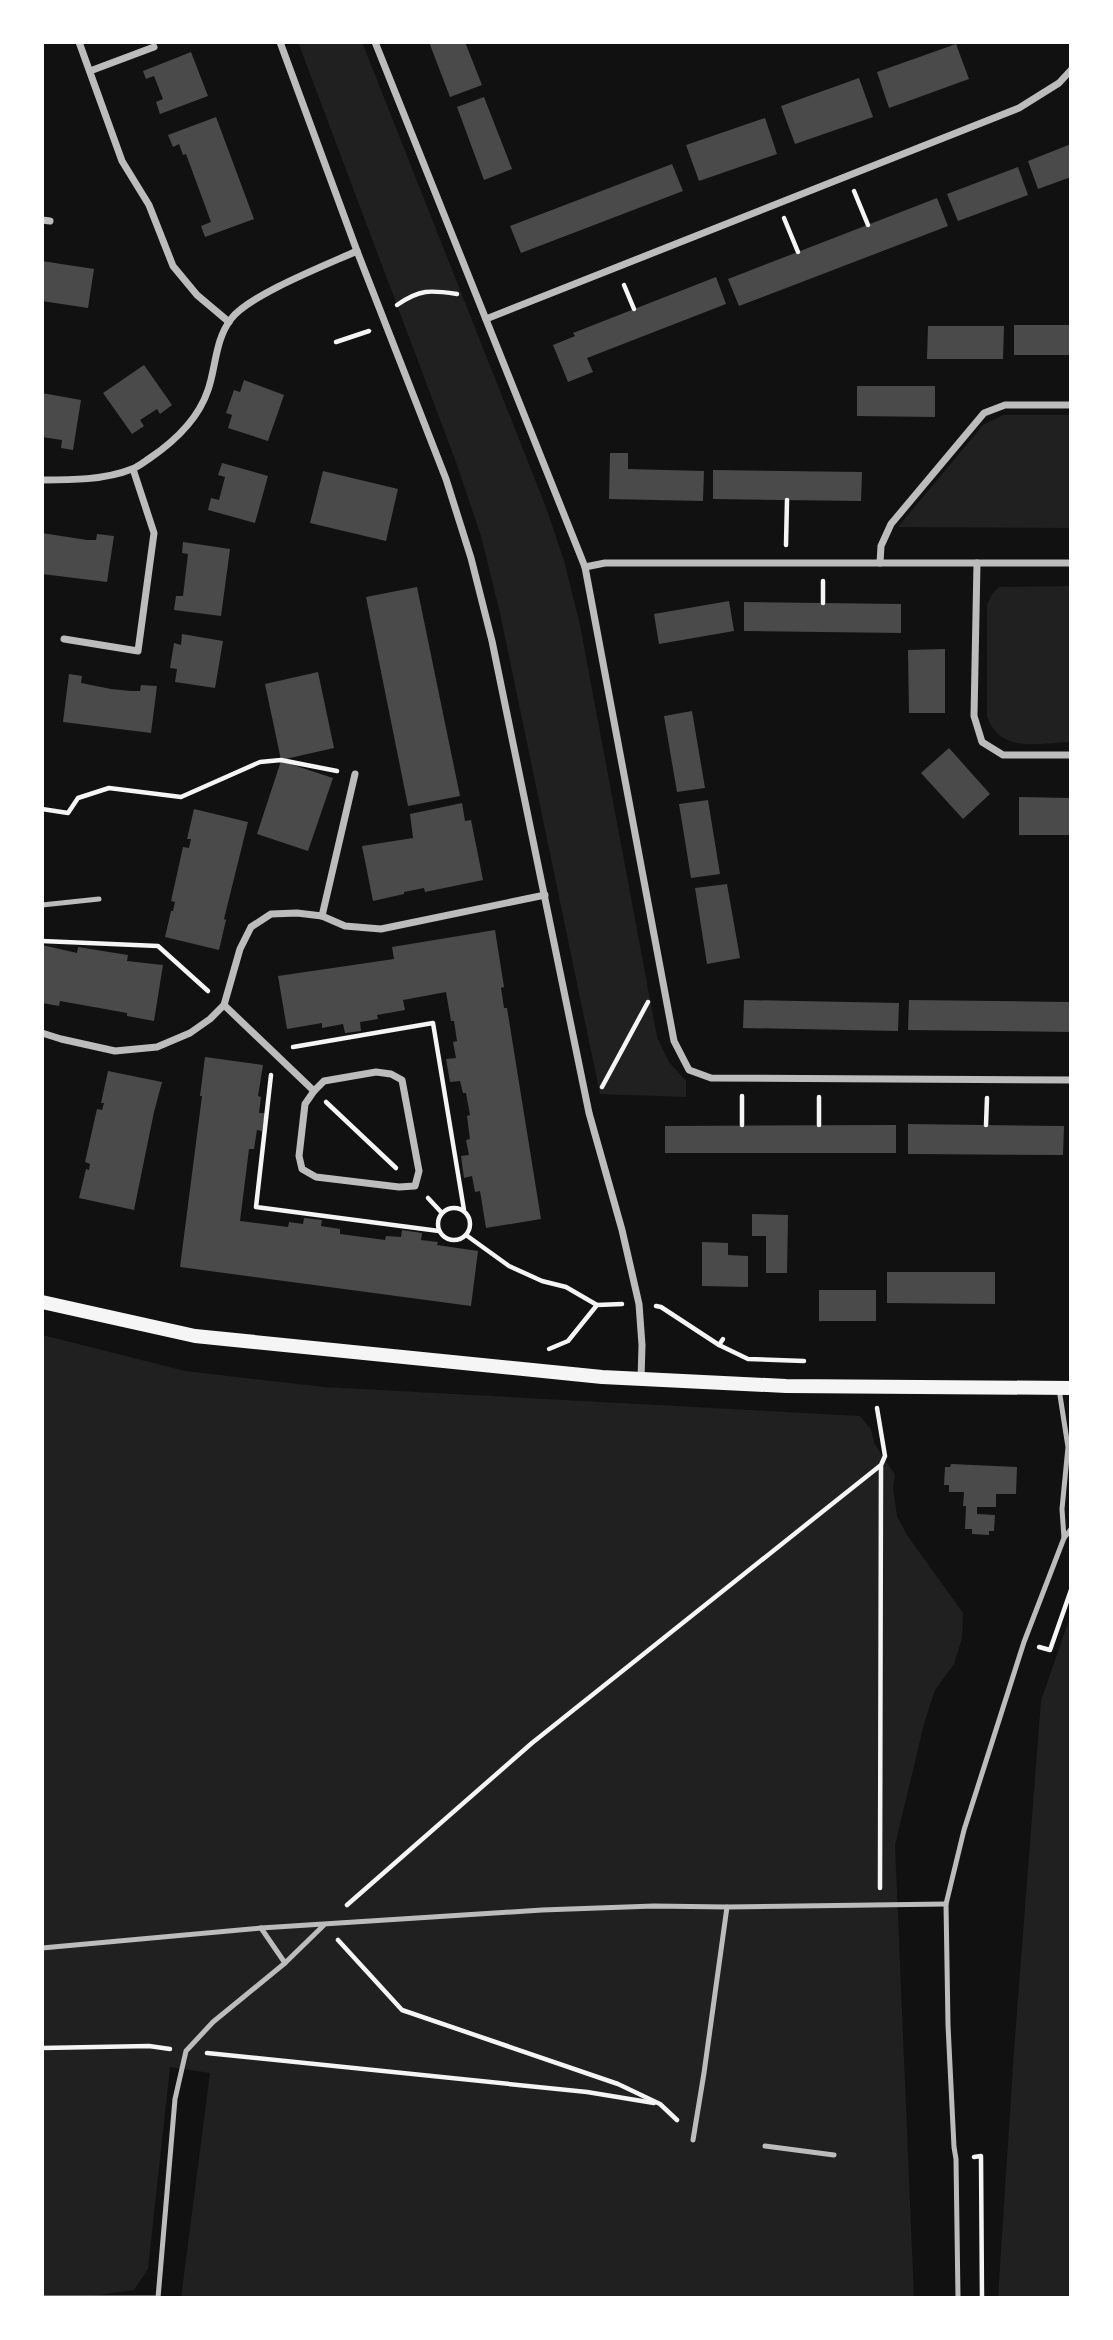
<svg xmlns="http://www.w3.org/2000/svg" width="1113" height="2340" viewBox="0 0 1113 2340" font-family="'Roboto Condensed',sans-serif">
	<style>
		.green { fill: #202020 }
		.building { fill: #4a4a4a }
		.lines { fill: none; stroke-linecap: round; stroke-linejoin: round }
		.path { stroke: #f5f5f5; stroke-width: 4.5 }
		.service { stroke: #bcbcbc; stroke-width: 5 }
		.minor { stroke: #bcbcbc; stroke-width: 7 }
		.secondary { stroke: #f5f5f5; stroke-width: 14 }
	</style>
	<rect width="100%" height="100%" fill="#111"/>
	<g class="green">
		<path d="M298,42H362L547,510L564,561L580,625L657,1037L669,1062L686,1081V1097L600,1094L500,613L481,536L456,462Z"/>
		<path d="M1003,415H1071V528L898,527L983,425Z"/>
		<path d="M1071,586V742C1037,743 1000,754 987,716V605L992,594L999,587Z"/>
		<path d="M42,1335L185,1371L324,1387L860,1416L871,1429L874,1443L895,1475L893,1488L897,1516L907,1535L963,1613L962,1638L954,1664L935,1690L925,1720L895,1845L914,2298H181L210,2073L170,2067L148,2269L134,2290L91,2296H42Z"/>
		<path d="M1071,1614V2298H998L1014,2051L1041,1701Z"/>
	</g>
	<g class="building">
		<path d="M429,42H465L482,85L450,97Z"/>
		<path d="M956,44L969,79L889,108L877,72Z"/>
		<path d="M191,52L208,96L160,114L156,102L163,99L154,76L146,79L143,71Z"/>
		<path d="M859,78L873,117L795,144L781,106Z"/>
		<path d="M484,97L512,169L484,180L457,107Z"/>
		<path d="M216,117L254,219L205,237L201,226L211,222L186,154L183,155L179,144L173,147L168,135Z"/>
		<path d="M765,118L777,154L699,181L686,145Z"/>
		<path d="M1071,144V177L1038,189L1028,161Z"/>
		<path d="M672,164L683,191L521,253L510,226Z"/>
		<path d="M1018,167L1028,195L958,221L947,194Z"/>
		<path d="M937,198L948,226L739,306L728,279Z"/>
		<path d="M42,261L94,269L88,308L42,301Z"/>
		<path d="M716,277L726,304L587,358L593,372L568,382L553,345L575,336L573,333Z"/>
		<rect x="1014" y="325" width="57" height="30"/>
		<path d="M928,326H1004L1003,359H927Z"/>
		<path d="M144,365L172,405L160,414L157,409L140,420L144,426L132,434L103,393Z"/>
		<path d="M244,380L284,395L268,441L228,428L232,415L226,413L234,390L240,392Z"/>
		<path d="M857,386H935V417L857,416Z"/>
		<path d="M42,393L81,400L73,450L61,448L62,440L42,437Z"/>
		<path d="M610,453H628V469L704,471L703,501L609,499Z"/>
		<path d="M222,463L268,476L255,523L208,510L211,498L219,500L225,477L218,475Z"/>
		<path d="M713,470L862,472L861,501L713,499Z"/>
		<path d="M323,471L398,489L386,541L310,523Z"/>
		<path d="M42,533L87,540H96L97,534L114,536L107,582L42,574Z"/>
		<path d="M183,542L230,549L221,616L174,610L176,596H183L188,554L182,553Z"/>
		<path d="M417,587L460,796L408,806L366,597Z"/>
		<path d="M729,601L734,631L659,644L654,614Z"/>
		<path d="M744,602L901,604V633L744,631Z"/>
		<path d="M182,634L223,641L215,688L175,682L177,669L170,668L174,643L181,645Z"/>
		<path d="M945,649V713H909L908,650Z"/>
		<path d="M318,672L334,748L281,760L265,684Z"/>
		<path d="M69,674L82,676L81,683L111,689L131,691H140L141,685L157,686L151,733L63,722Z"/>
		<path d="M692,711L705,788L677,792L664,716Z"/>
		<path d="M949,748L990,794L963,819L921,773Z"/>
		<path d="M281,761L333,778L308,851L257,834Z"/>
		<path d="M1019,797L1071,798V835H1019Z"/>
		<path d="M708,800L720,874L691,878L679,804Z"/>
		<path d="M462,803L465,821L471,820L483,880L425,892L424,888L404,892V894L373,901L362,846L413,838L410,814Z"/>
		<path d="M194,809L248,822L224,919L226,920L219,950L165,937L171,911H173L175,902L171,901L183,847L189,848L191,839H187Z"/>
		<path d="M727,884L740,958L707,964L695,888Z"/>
		<path d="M495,930L504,987L501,988L504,1008H507L541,1219L486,1228L480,1191L475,1192L472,1176L464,1178L461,1156L469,1155L466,1140L470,1139L467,1116L470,1115L466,1093H463L460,1081L450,1082L446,1059L456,1058L453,1042L457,1041L454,1021H451L446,992L403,1000L405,1010L377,1015L378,1019L360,1022L361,1031L345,1033L343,1024L322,1028V1023L287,1029L278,976L394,959L392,947Z"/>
		<path d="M42,945L77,953L78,947L128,955L127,961L163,965L154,1021L127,1016V1013L60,1001L59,1006L42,1003Z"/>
		<path d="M744,1000L899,1003L898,1031L743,1028Z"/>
		<path d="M909,1000L1071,1002V1032L908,1030Z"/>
		<path d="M205,1057L263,1065L258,1096L261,1097L259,1113H265L262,1131L257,1130L254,1149H249L240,1221L288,1227L289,1222L303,1224L304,1218L322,1220L321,1226L340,1229V1234L385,1240L386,1236L401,1237L402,1230L422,1233L421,1240L438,1242L437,1245L478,1251L471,1306L180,1267L202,1096H200Z"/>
		<path d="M108,1071L162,1082L154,1112L134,1210L79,1198L86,1169L89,1170L90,1164L85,1162L97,1109L102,1110L104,1103H101Z"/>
		<path d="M908,1124L1064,1126L1063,1155L908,1154Z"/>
		<path d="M896,1125V1153H665V1126Z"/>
		<path d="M752,1214L788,1215L787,1273H766V1236H752Z"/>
		<path d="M702,1242L728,1243V1255L748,1256V1287L702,1286Z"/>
		<path d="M887,1272H995V1304L887,1303Z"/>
		<rect x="819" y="1290" width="57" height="31"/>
		<path d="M951,1464L1017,1467L1016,1494H996V1507H977V1514L995,1515L994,1531H989V1535L972,1534V1529H965L966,1506H963L964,1492H949V1485H944L945,1467H950Z"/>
	</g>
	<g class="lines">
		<g class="path">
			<path d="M854,191L868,225"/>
			<path d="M784,218L798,252"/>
			<path d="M624,285L634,309"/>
			<path d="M397,305C420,289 430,290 457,294"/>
			<path d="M336,342L369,331"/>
			<path d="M786,545L787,500"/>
			<path d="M823,603V581"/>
			<path d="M42,809L68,813L78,798L109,788L181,797L260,762L281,760L337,771"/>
			<path d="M42,941L158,946L208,991"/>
			<path d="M293,1047L433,1023L464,1210"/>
			<path d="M271,1075L256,1207L439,1231"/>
			<path d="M602,1087L648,1002"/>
			<path d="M819,1097V1125"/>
			<path d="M326,1102L396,1168"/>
			<path d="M742,1125V1096"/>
			<path d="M986,1125L987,1098"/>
			<path d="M428,1198L442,1213"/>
			<circle cx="454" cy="1224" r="16"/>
			<path d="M466,1235L509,1266L542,1281L566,1287L597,1305"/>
			<path d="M656,1306L661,1307L719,1345L748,1359L804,1361"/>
			<path d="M719,1345L723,1339"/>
			<path d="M549,1349L568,1341L597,1305L622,1304"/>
			<path d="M1039,1647L1050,1650L1071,1590"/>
			<path d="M880,1888L881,1466"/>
			<path d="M347,1905L532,1743L881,1465L885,1456L877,1408"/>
			<path d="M338,1940L402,2010L618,2084L660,2104L677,2120"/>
			<path d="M42,2048L149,2046L170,2049"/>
			<path d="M207,2053L587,2092L654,2103"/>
			<path d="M974,2157L981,2156L982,2298"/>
		</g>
		<g class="service">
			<path d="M42,905L99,899"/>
			<path d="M1059,1389L1068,1447L1062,1509L1064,1538"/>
			<path d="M261,1928L285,1963L324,1925"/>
			<path d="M42,1948L261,1928L542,1910L654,1906L727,1907"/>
			<path d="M693,2140L704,2073L727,1907L946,1904"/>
			<path d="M765,2146L834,2155"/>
			<path d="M42,2298H158"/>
			<path d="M158,2298L175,2099L186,2051L213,2022L285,1963"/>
			<path d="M958,2298L956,2159L954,2147L948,2025L946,1904L964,1830L1024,1642L1064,1538L1071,1529"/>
		</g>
		<g class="minor">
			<path d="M79,42L122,161L149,205L173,266L197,295L229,322"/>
			<path d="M280,42L357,251L446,479L471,558L492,641L589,1113L622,1230L639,1304L642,1345L641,1379"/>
			<path d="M375,42L585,567L674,1041L689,1070L711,1078L1071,1080"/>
			<path d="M90,71L154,47"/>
			<path d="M42,220L50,221"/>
			<path d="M486,319L1019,108L1059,83L1071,70"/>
			<path d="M42,480C70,480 105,480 132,469C138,467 144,462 150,458C175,441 198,420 208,390C216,367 215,340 231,319C249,295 326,265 357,251"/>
			<path d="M880,563L881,546L891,524L984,413L1005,405H1071"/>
			<path d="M977,563L974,716L982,742L1003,755H1071"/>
			<path d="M585,567L605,563H1071"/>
			<path d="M64,639L138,651L154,533L133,469"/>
			<path d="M322,916L355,774"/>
			<path d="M224,1005L314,1091"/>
			<path d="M42,1033L61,1039L115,1051L157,1047L190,1033L210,1019L224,1005L240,949L251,927L271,914L297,913L322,916L345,926L381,929L545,895"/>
			<path d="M376,1072L391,1074L402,1080L419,1171L415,1186L399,1187L316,1177L302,1169L299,1156L305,1104L314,1091L324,1081Z"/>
		</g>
		<path class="secondary" d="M42,1302L195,1336L602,1377L786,1386L1071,1388"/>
	</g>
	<rect width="1113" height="2340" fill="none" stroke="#ffffff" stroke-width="88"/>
</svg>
